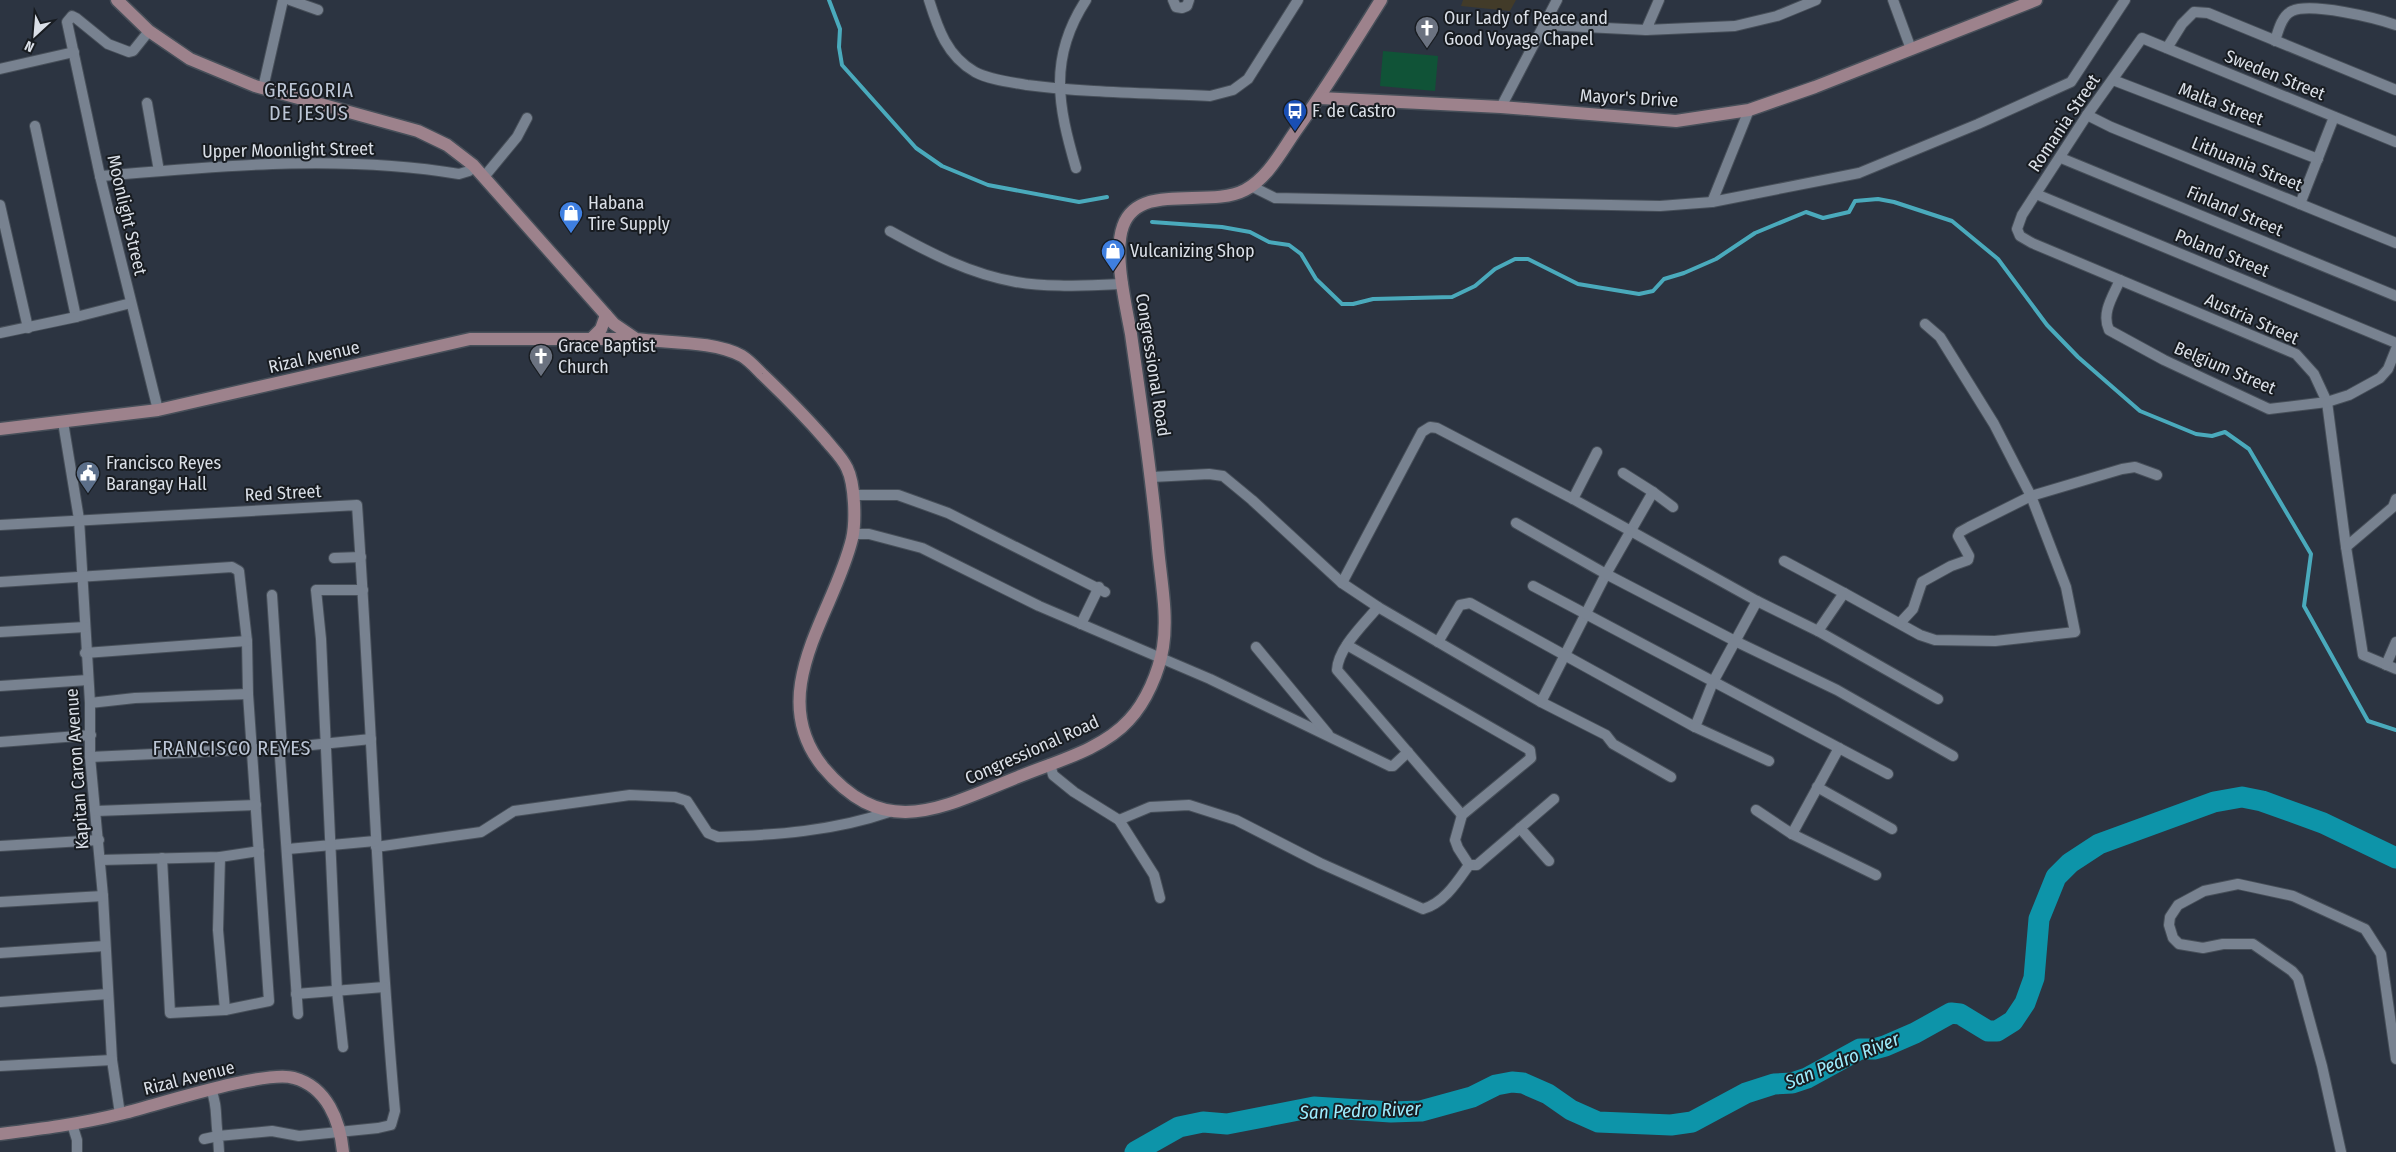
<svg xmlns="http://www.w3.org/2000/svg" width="2396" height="1152" viewBox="0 0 2396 1152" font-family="'Fira Sans Condensed',sans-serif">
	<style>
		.education { fill: #423b29 }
		.green { fill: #105337 }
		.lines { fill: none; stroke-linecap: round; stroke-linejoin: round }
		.stream { stroke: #4aaabc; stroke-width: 4 }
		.river { stroke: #0d94a9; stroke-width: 21 }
		.street-casing { stroke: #474f59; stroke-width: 12 }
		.secondary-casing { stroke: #474f59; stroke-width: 15 }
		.street { stroke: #788290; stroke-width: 10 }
		.secondary { stroke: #9d828c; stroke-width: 12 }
		.labels { text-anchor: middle; stroke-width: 4; stroke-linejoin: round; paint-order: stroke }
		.poi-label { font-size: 18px; fill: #dadfe7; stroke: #181c21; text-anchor: start }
		.street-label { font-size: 18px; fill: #dadfe7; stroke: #181c21 }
		.water-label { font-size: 19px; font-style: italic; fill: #9decfd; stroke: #181c21 }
		.quarter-label { font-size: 20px; letter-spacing: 1px; fill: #bcc6d6; stroke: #181c21 }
	</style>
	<rect width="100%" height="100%" fill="#2c3441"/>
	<path class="education" d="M1463,0H1516L1510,11L1461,6Z"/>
	<path class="green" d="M1383,51L1438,56L1435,91L1380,86Z"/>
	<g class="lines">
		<g class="stream">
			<path d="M829,0L840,29L839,47L842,65L916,148L942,166L988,185L1079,202L1107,197"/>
			<path d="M1152,222L1222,227L1250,232L1269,242L1289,245L1301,254L1316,279L1342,304H1353L1373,299L1452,297L1475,286L1495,269L1515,259H1528L1578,284L1639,294L1653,291L1664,279L1684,273L1716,259L1755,233L1806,212L1823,218L1849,212L1855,201L1878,199L1894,202L1952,221L1998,259L2047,325L2078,357L2140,411L2196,434L2212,436L2225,432L2249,449L2311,554L2304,606L2368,721L2396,730"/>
		</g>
		<path class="river" d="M1135,1152L1179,1127L1203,1122L1227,1124L1314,1107L1391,1112L1421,1111L1472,1097L1496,1085L1512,1082L1523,1083L1548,1094L1571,1110L1598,1122L1671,1125L1692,1122L1746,1093L1774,1084L1792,1083L1807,1078L1860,1049H1874L1885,1046L1915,1033L1951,1013L1960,1014L1988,1031H1997L2013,1021L2025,1003L2034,978L2039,919L2056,877L2070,863L2099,844L2214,802L2242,797L2262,801L2323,823L2396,858"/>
		<g class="street-casing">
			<g id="street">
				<path d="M290,0L318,10"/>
				<path d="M929,0C938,29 947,56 975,72C990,80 1011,82 1027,85C1088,93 1149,93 1210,96L1233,90L1248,79L1298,0"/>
				<path d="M1173,0L1176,7L1182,8L1187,6L1189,0"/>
				<path d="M1659,0L1646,30L1735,26L1777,16L1816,0"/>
				<path d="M1893,0L1911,49"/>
				<path d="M1545,25L1646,30"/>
				<path d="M149,31L133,51L129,52L108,44L76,18L72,16L67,22L100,176L158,410"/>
				<path d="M2275,41C2278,31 2282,15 2292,11C2311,2 2376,18 2396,25"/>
				<path d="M2167,48L2182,24L2194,12L2208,13L2396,90"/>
				<path d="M0,69L74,52"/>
				<path d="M2113,80L2318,159"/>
				<path d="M263,88L283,0"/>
				<path d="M147,103L159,171"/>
				<path d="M1501,107L1557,0"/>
				<path d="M2087,115L2111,127L2396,243"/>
				<path d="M35,126L76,317"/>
				<path d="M2396,142L2142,38L2087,115L2022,215L2017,229L2020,236L2032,243L2296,354L2314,374L2327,402L2346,547L2363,655L2396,669"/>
				<path d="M2061,158L2396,296"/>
				<path d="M1076,168C1058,106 1048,58 1086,0"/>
				<path d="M100,176C219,166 341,154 459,174L469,171L473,165"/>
				<path d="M484,177L517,137L527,118"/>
				<path d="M1251,186L1275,198L1660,206L1712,202L1859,173L1978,124L2071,82L2125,0"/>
				<path d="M2036,194L2396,343"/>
				<path d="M1712,202L1749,110"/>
				<path d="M2300,204L2334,117"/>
				<path d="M0,205L28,328"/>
				<path d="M890,231C930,253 970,274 1016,282C1050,288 1088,285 1123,284"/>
				<path d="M2120,280C2113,296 2101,313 2109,330L2164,360L2269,409L2327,402L2349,395L2380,378L2388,369L2396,349"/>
				<path d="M0,333L76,317L131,303"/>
				<path d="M63,422L79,519L90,703V757L103,896L112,1060L120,1114"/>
				<path d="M1152,477L1209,474L1223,476L1252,500L1342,583L1378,607L1541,702L1606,574L1653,492L1623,473"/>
				<path d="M1653,492L1673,507"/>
				<path d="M853,495H898L948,513L1105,592"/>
				<path d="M1516,523L1606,574L1735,641L1837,690L1953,756"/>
				<path d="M0,525L357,505C371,707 377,909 395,1111L391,1125L378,1128L299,1136L272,1131L218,1136L219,1152"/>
				<path d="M853,534H869L922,548L1039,606L1210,679L1390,766H1393L1408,752"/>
				<path d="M2346,547L2393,507L2396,499"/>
				<path d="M334,558L361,557"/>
				<path d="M1784,561L1844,593"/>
				<path d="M0,582L232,567L239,571L247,641L248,694L269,1001L225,1010L170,1013L162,858"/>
				<path d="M1342,583L1422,432L1430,427L1437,428L1573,499"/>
				<path d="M1533,586L1888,774"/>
				<path d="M272,595L282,748L280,757L298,1014"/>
				<path d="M1757,601L1818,631L1844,593L1920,635L1935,640L1995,641L2075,632L2066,587L2031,496L1994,424L1940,337L1925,324"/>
				<path d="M1378,607C1364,624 1338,648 1337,670L1462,815"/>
				<path d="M1900,623L1913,609L1922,582L1951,566L1968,560L1969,556L1958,536L1960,532L1969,527L2031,496L2122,469L2135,467L2157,475"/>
				<path d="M1081,624L1099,587"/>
				<path d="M1818,631L1938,699"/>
				<path d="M0,632L85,627"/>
				<path d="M1438,642L1460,605L1470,603L1695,727L1713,682L1757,601L1573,499L1597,452"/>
				<path d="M1347,645L1530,750L1531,758L1462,815L1455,840L1458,848L1469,865H1477L1554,799"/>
				<path d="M1256,647L1328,734"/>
				<path d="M85,653L247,641"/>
				<path d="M2386,665L2396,642"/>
				<path d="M0,686L88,680"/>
				<path d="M1541,702L1606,735L1613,744L1671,777"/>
				<path d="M90,703L135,698L248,694"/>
				<path d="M1695,727L1769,761"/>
				<path d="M0,742L91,735"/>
				<path d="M90,757L282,748L371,739"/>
				<path d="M1050,764L1053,775L1074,792L1119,820L1154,875L1160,898"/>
				<path d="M1817,787L1892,829"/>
				<path d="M1756,810L1792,834L1876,875"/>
				<path d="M96,811L256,805"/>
				<path d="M1119,820L1150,807L1189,805L1236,820L1320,863L1423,909C1444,903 1457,882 1469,865"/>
				<path d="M1520,828L1549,861"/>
				<path d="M1792,834L1839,748"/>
				<path d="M0,846L99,840"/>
				<path d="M376,847L481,832L514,811L630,795L675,797L687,801L708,833L718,837C776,835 834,831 889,812"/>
				<path d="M288,849L375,841"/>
				<path d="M220,857L218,930L225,1010"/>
				<path d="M100,860L220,857L259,851"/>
				<path d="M0,902L103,896"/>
				<path d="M0,953L105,946"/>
				<path d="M296,994L384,987"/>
				<path d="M0,1002L108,994"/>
				<path d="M343,1047L337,991L321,639L316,590H363"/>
				<path d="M0,1066L112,1060"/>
				<path d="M72,1124L77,1140V1152"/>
				<path d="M204,1139L218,1136C215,1120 218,1105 211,1090"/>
				<path d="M2341,1152L2322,1066L2298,978L2292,971L2253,944H2223L2203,948L2179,944L2173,938L2169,925L2170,917L2178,905L2204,891L2238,884L2293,896L2365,929L2381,954L2396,1059"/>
			</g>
		</g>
		<g class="secondary-casing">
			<g id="secondary">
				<path d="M117,0L149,31L190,59L255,86L418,131L447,145L473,165L614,324L636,339C668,343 715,341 742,356C750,361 756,368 762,374C784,395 805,416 825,439C832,448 842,457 847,468C855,484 856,522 852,539C840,588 809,633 801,683C796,715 803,742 823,767C886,842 942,807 1018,777C1054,762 1102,750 1129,720C1146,702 1159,672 1163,647C1168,615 1161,581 1158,548C1152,476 1141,405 1131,334C1126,306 1113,253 1123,226C1139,181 1209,209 1245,190C1269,177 1282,150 1297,129C1327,87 1354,43 1381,0"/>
				<path d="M1320,98L1501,107L1676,121L1749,110L1815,87L2036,0"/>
				<path d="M590,340L601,329L606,315"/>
				<path d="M0,429L158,410L470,339H634"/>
				<path d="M0,1134C40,1129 80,1124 120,1114C154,1106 266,1069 294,1078C327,1087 340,1121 343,1152"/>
			</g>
		</g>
		<use href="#street" class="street"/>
		<use href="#secondary" class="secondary"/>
	</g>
	<defs>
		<g id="church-pin" transform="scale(1.25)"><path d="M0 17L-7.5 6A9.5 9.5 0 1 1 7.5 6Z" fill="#6b7280" stroke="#181c21"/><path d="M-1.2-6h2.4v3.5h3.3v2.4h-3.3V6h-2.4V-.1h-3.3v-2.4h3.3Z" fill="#fff"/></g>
		<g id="bus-pin" transform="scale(1.25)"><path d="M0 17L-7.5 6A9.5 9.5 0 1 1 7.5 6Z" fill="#1a4fb4" stroke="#181c21"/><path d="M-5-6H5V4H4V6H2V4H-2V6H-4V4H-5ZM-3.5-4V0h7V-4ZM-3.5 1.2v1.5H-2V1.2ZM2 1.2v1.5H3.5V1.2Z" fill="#fff"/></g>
		<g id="shop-pin" transform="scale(1.25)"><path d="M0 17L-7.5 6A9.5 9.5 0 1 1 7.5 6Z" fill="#3f7fe0" stroke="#181c21"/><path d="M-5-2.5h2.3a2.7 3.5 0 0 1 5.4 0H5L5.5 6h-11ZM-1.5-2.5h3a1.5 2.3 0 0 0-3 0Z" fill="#fff"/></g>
		<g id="civic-pin" transform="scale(1.25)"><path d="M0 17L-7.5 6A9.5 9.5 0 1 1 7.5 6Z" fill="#5c6f8a" stroke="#181c21"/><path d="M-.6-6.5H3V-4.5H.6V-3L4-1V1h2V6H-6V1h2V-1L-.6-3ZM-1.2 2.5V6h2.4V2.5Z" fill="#fff"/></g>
	</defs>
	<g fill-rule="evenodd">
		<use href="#church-pin" x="1427" y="28"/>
		<use href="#bus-pin" x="1295" y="111"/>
		<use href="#shop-pin" x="571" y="213"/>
		<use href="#shop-pin" x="1113" y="251"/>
		<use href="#church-pin" x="541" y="356"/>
		<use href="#civic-pin" x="88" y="473"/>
	</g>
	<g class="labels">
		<g class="poi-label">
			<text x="1444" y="24">Our Lady of Peace and<tspan x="1444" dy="21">Good Voyage Chapel</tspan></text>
			<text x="1312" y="117">F. de Castro</text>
			<text x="588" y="209">Habana<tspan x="588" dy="21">Tire Supply</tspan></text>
			<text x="1130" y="257">Vulcanizing Shop</text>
			<text x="558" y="352">Grace Baptist<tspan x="558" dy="21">Church</tspan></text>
			<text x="106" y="469">Francisco Reyes<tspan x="106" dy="21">Barangay Hall</tspan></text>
		</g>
		<g class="street-label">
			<text transform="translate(2275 75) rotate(22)" y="6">Sweden Street</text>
			<text transform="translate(1629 98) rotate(3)" y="6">Mayor's Drive</text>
			<text transform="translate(2221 104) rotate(21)" y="6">Malta Street</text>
			<text transform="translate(2064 123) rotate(-56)" y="6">Romania Street</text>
			<text transform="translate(288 150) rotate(-1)" y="6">Upper Moonlight Street</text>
			<text transform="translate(2247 164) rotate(22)" y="6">Lithuania Street</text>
			<text transform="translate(2235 211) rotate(23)" y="6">Finland Street</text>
			<text transform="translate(127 215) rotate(77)" y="6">Moonlight Street</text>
			<text transform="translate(2222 253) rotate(22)" y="6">Poland Street</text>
			<text transform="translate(2252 319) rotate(24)" y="6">Austria Street</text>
			<text transform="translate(314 357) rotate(-13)" y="6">Rizal Avenue</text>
			<text transform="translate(1153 365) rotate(81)" y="6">Congressional Road</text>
			<text transform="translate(2225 368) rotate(23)" y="6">Belgium Street</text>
			<text transform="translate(283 493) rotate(-3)" y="6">Red Street</text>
			<text transform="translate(1032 750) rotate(-24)" y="6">Congressional Road</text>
			<text transform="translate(77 769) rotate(-94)" y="6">Kapitan Caron Avenue</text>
			<text transform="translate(189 1078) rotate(-14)" y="6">Rizal Avenue</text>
		</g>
		<g class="water-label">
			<text transform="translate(1842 1060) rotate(-22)" y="7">San Pedro River</text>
			<text transform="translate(1360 1110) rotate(-2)" y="7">San Pedro River</text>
		</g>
		<g class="quarter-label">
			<text x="309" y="97">GREGORIA<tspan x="309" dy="23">DE JESUS</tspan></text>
			<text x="232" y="755">FRANCISCO REYES</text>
		</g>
	</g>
	<g transform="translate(35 35) rotate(206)" stroke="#181c21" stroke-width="4" paint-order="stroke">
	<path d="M0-4L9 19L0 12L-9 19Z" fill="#dadfe7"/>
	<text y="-8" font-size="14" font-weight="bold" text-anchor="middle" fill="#dadfe7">N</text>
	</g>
</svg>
